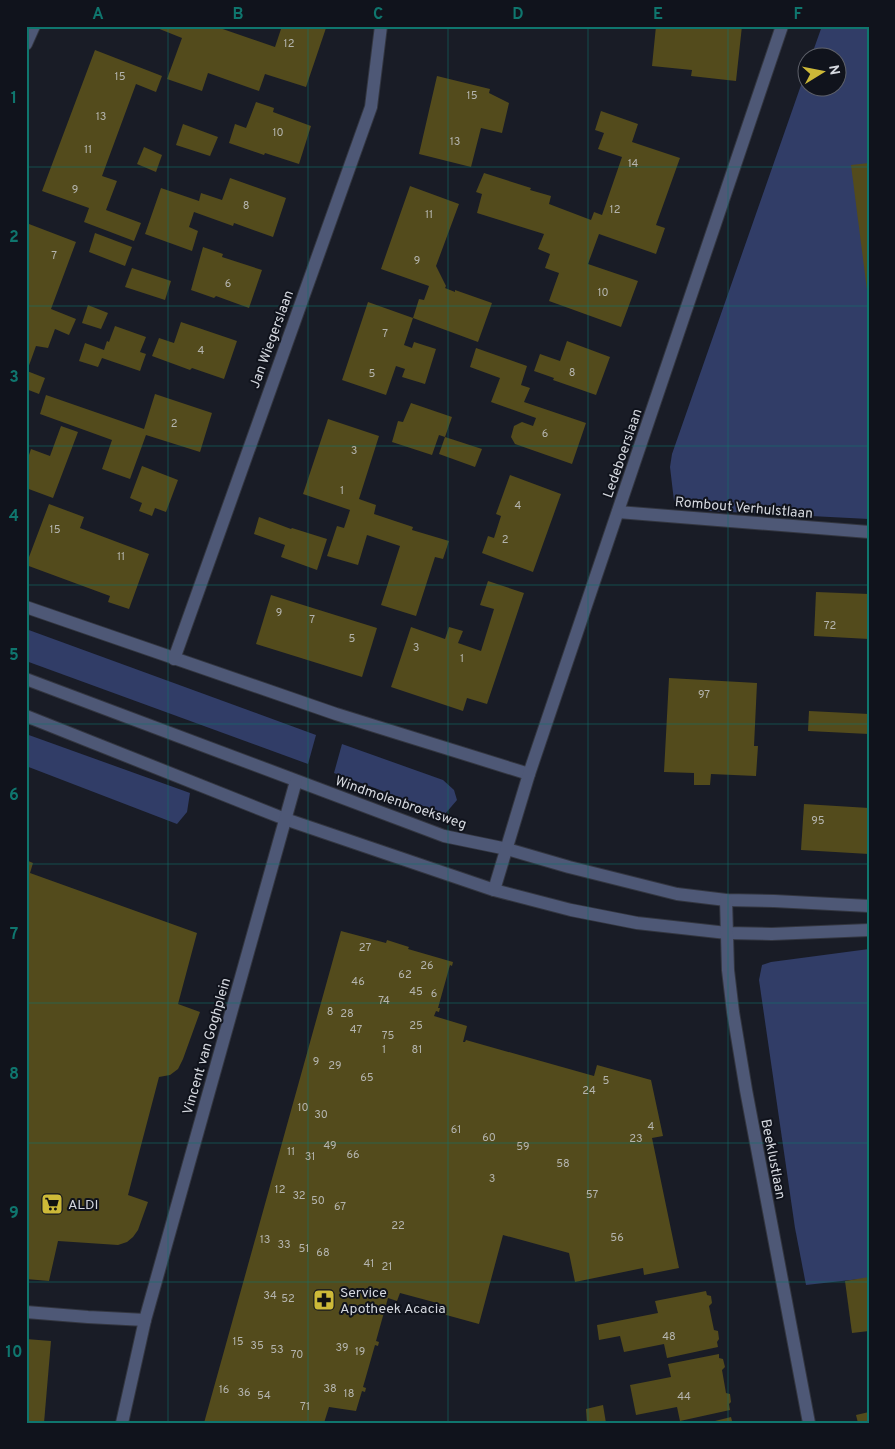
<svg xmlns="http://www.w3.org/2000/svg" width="895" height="1449" viewBox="0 0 895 1449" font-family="Overpass,sans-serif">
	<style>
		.green { fill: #313d67 }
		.building { fill: #534b1c }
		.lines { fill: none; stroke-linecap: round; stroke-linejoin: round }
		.minor-casing { stroke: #333640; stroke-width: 14 }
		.minor { stroke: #4e5876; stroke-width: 12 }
		.grid { fill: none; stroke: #0f766e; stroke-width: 1; stroke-opacity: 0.55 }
		.labels { text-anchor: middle; stroke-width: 4; stroke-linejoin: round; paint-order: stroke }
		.number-label { font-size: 11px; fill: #b4b4ae }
		.street-label { font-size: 14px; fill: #d4d7de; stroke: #10131c }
		.poi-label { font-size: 14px; fill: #d4d7de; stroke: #10131c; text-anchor: start }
		.neatline { fill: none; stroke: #0f766e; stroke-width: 2 }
		.grid-label { font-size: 16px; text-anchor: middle; font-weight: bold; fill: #0f766e }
	</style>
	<rect width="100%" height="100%" fill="#191c26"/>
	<g class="green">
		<path d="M822,26H869V519L711,511L687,507L674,501L670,467L672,454L807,68L808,88H838V58L811,57Z"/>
		<path d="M26,629L316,735L308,764L26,661Z"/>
		<path d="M26,734L190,793L187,812L177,824L26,766Z"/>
		<path d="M342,744L443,780L454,790L457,800L445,814L334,773Z"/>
		<path d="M869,949V1278L806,1285L795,1228L759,980L762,965L771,962Z"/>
	</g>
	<g class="building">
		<path d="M152,26H214L275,47L282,26H319L326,28L306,87L265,74L259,91L208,73L202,91L167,79L182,38Z"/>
		<path d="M656,26H742L736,81L691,76L692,70L652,66Z"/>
		<path d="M95,50L162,76L156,92L136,84L102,176L117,181L106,210L141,223L134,241L84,222L89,208L42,191Z"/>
		<path d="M437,76L490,89L489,93L509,103L502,133L481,128L471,167L419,154Z"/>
		<path d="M256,102L274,108L273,112L311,126L299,164L265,153L264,155L229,143L235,124L246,128Z"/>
		<path d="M601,111L638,124L632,142L680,158L656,225L665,228L656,254L599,234L588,264L638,281L621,327L549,301L559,273L545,268L550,254L538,249L544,234L477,213L482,194L476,192L484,173L531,188L530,190L551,196L549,204L591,220L594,212L602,215L622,157L598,149L604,133L595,130Z"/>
		<path d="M183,124L218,137L210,156L176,145Z"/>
		<path d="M144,147L162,155L156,172L137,164Z"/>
		<path d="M869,163V298H868L851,165Z"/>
		<path d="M230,178L286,198L273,237L234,223L233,226L194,212L189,227L198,231L192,251L145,234L161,188L199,201L201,193L222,200Z"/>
		<path d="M410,186L459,204L436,266L446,286L445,288L455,292V290L492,303L478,342L413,318L419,299L424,300L429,286L381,269Z"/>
		<path d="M29,224L76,242L51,309L76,319L69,335L55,329L48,348L36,346L27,371L45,378L39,394L26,389V230Z"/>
		<path d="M95,233L132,247L125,266L89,252Z"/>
		<path d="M203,247L223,254L222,257L262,270L249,308L216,296L214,298L191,290Z"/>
		<path d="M132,268L171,281L165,300L125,287Z"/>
		<path d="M368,302L413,318L404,345L412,348L414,342L436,349L425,384L402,377L405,369L396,366L386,395L342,380Z"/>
		<path d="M88,305L108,313L101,329L82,323Z"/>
		<path d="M181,322L237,341L224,379L192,368L190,370L152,356L159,338L174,343Z"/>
		<path d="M115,326L146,337L140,352L146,354L140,371L102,358L98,367L79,361L85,343L104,350L107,341L109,342Z"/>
		<path d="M567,341L610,357L596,395L553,380L554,378L534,371L540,354L560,361Z"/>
		<path d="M476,348L527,366L521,385L530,388L524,402L586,423L572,464L515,444L511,437L514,426L522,422L533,426L536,418L491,402L500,378L470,367Z"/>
		<path d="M155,394L212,413L200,452L146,435L130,479L102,469L112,440L40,414L46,395L144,429Z"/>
		<path d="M411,403L452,417L445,437L439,435L432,455L392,442L398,421L403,422Z"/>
		<path d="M328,419L379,436L359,499L376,505L374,514L413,527L412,530L449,541L443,559L435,557L416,616L381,605L400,546L367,535L358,565L327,556L337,526L344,528L350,510L303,494Z"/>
		<path d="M61,426L78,432L53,498L26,488V464L31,449L50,456Z"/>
		<path d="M445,437L482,449L475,467L439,454Z"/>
		<path d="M142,466L178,480L166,512L155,508L152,516L139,511L142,503L130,498Z"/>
		<path d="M510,475L561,494L533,572L482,553L488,536L494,538L501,516L496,514Z"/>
		<path d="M49,504L84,517L80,528L149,554L129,609L108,602L110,596L26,565Z"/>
		<path d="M259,517L291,529L292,528L327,539L317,570L281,557L285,545L254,534Z"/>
		<path d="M488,581L524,593L487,704L467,698L463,711L391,687L411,627L445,639L449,627L463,631L458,643L481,651L494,609L480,605Z"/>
		<path d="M816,592L869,594V639L814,636Z"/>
		<path d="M271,595L377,628L362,677L256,644Z"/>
		<path d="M669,678L757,683L754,746H758L756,776L711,774L710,785H694V773L664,772Z"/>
		<path d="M809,711L869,714V734L808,731Z"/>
		<path d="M804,804L869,808V854L801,850Z"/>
		<path d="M26,860L33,863L30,873L197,933L178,1004L200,1012L183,1059L178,1069L170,1075L159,1077L128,1195L148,1202L138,1230L133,1237L127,1242L118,1245L58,1241L49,1281L26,1279Z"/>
		<path d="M341,931L386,943L387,940L409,947L408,949L453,962L452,966L450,965L438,1008H440L439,1012L436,1011L434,1016L467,1026L463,1042H465L466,1040L594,1076L597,1065L651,1080L663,1136L652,1138L679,1268L644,1275L643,1268L575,1282L569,1253L503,1235L479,1324L439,1313L441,1304L400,1293L397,1301L388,1298L376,1341L379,1342L378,1346L375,1345L363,1387L366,1388L365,1392L362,1391L356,1411L329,1407L324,1423H204Z"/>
		<path d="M869,1277V1331L852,1333L845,1281Z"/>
		<path d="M706,1291L707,1295L711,1296L712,1303L709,1306L714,1330L718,1331L719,1339L717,1342L718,1347L667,1358L664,1344L624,1352L620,1336L599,1340L597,1325L658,1313L655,1301Z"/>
		<path d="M26,1339L51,1341L44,1423H26Z"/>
		<path d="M719,1354V1358L723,1359L725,1367L722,1370L726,1393L730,1394L731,1402L729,1404L730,1410L680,1421L677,1407L636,1415L630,1385L671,1377L668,1364Z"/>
		<path d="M603,1405L606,1423H587L586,1409Z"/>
		<path d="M869,1412V1423H858L856,1415Z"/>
		<path d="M731,1417L732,1421L737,1423H707Z"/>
	</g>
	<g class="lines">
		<g class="minor-casing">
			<g id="minor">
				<path d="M26,44L34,26"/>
				<path d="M618,512L869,532"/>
				<path d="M26,607L336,714L529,774"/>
				<path d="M174,659L371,107L381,26"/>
				<path d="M26,679L444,836L507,849L569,867L677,894L726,900L774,901L869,906"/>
				<path d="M26,716L285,819L494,890L571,910L637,923L727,933L772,934L869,930"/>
				<path d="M494,890L529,774L782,26"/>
				<path d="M726,900L728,970L733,1012L746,1090L809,1423"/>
				<path d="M26,1312L88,1317L145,1320"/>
				<path d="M122,1423L145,1320L296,781"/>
			</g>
		</g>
		<use href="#minor" class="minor"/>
	</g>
	<path class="grid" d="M168,26V1423M308,26V1423M448,26V1423M588,26V1423M728,26V1423M26,167H869M26,306H869M26,446H869M26,585H869M26,724H869M26,864H869M26,1003H869M26,1143H869M26,1282H869"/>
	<defs>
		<g id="supermarket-square" transform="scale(1.125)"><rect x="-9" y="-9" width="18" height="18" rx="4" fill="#cdb938" stroke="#10131c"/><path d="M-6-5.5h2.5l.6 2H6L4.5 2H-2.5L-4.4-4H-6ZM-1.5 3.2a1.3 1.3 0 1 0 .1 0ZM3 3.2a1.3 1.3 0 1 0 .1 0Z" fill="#111"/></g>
		<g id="pharmacy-square" transform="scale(1.125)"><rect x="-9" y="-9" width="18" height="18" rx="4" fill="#cdb938" stroke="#10131c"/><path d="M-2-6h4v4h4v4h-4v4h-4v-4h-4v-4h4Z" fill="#111"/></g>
	</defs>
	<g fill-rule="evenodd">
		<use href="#supermarket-square" x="52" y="1204"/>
		<use href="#pharmacy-square" x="324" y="1300"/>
	</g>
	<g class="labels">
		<g class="number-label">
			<text x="289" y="47">12</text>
			<text x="120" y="80">15</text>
			<text x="472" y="99">15</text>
			<text x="101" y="120">13</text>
			<text x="278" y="136">10</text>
			<text x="455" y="145">13</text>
			<text x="88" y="153">11</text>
			<text x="633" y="167">14</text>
			<text x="75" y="193">9</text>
			<text x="246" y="209">8</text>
			<text x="615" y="213">12</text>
			<text x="429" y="218">11</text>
			<text x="54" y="259">7</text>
			<text x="417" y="264">9</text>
			<text x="228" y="287">6</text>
			<text x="603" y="296">10</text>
			<text x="385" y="337">7</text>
			<text x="201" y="354">4</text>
			<text x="572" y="376">8</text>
			<text x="372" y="377">5</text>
			<text x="174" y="427">2</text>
			<text x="545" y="437">6</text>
			<text x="354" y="454">3</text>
			<text x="342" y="494">1</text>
			<text x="518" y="509">4</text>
			<text x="55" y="533">15</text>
			<text x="505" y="543">2</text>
			<text x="121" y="560">11</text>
			<text x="279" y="616">9</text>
			<text x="312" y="623">7</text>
			<text x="830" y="629">72</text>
			<text x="352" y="642">5</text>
			<text x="416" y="651">3</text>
			<text x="462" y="662">1</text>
			<text x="704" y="698">97</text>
			<text x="818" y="824">95</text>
			<text x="365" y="951">27</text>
			<text x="427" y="969">26</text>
			<text x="405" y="978">62</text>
			<text x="358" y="985">46</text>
			<text x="416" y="995">45</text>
			<text x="434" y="997">6</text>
			<text x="384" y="1004">74</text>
			<text x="330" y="1015">8</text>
			<text x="347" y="1017">28</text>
			<text x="416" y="1029">25</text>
			<text x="356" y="1033">47</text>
			<text x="388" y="1039">75</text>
			<text x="384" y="1053">1</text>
			<text x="417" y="1053">81</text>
			<text x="316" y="1065">9</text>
			<text x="335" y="1069">29</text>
			<text x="367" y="1081">65</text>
			<text x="606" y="1084">5</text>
			<text x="589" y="1094">24</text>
			<text x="303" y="1111">10</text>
			<text x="321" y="1118">30</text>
			<text x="651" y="1130">4</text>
			<text x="456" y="1133">61</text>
			<text x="489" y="1141">60</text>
			<text x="636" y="1142">23</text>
			<text x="330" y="1149">49</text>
			<text x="523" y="1150">59</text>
			<text x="291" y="1155">11</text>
			<text x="353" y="1158">66</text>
			<text x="310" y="1160">31</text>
			<text x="563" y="1167">58</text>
			<text x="492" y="1182">3</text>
			<text x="280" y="1193">12</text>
			<text x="592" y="1198">57</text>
			<text x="299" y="1199">32</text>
			<text x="318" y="1204">50</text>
			<text x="340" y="1210">67</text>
			<text x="398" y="1229">22</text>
			<text x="617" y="1241">56</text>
			<text x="265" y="1243">13</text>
			<text x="284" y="1248">33</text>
			<text x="304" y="1252">51</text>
			<text x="323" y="1256">68</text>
			<text x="369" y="1267">41</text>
			<text x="387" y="1270">21</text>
			<text x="270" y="1299">34</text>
			<text x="288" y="1302">52</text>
			<text x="669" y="1340">48</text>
			<text x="238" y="1345">15</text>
			<text x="257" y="1349">35</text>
			<text x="342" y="1351">39</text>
			<text x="277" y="1353">53</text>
			<text x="360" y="1355">19</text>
			<text x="297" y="1358">70</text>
			<text x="330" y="1392">38</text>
			<text x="224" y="1393">16</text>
			<text x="244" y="1396">36</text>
			<text x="349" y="1397">18</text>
			<text x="264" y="1399">54</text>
			<text x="684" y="1400">44</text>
			<text x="305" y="1410">71</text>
		</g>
		<g class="street-label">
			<text transform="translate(271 339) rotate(-70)" y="5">Jan Wiegerslaan</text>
			<text transform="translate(622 453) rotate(-71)" y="5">Ledeboerslaan</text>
			<text transform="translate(744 507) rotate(5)" y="5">Rombout Verhulstlaan</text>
			<text transform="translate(401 802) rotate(19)" y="5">Windmolenbroeksweg</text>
			<text transform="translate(206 1046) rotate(-74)" y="5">Vincent van Goghplein</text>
			<text transform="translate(774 1159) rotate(79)" y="5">Beeklustlaan</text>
		</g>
		<g class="poi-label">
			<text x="68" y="1209">ALDI</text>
			<text x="340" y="1297">Service<tspan x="340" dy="16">Apotheek Acacia</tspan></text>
		</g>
	</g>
	<rect width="895" height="1449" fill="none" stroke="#10131c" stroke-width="55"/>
	<g transform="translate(822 72) rotate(80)"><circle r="24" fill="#10131c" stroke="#5e616a"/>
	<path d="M0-4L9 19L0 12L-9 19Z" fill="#cdb938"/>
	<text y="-8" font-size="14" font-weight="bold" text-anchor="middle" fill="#d4d7de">N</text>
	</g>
	<rect x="28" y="28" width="840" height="1394" class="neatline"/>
	<g class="grid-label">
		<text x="98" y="19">A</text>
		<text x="238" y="19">B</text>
		<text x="378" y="19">C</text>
		<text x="518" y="19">D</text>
		<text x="658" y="19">E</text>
		<text x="798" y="19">F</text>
		<text x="14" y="103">1</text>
		<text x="14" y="242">2</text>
		<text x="14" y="382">3</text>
		<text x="14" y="521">4</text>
		<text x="14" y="660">5</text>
		<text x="14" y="800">6</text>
		<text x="14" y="939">7</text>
		<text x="14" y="1079">8</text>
		<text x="14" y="1218">9</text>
		<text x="14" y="1357">10</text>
	</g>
</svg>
